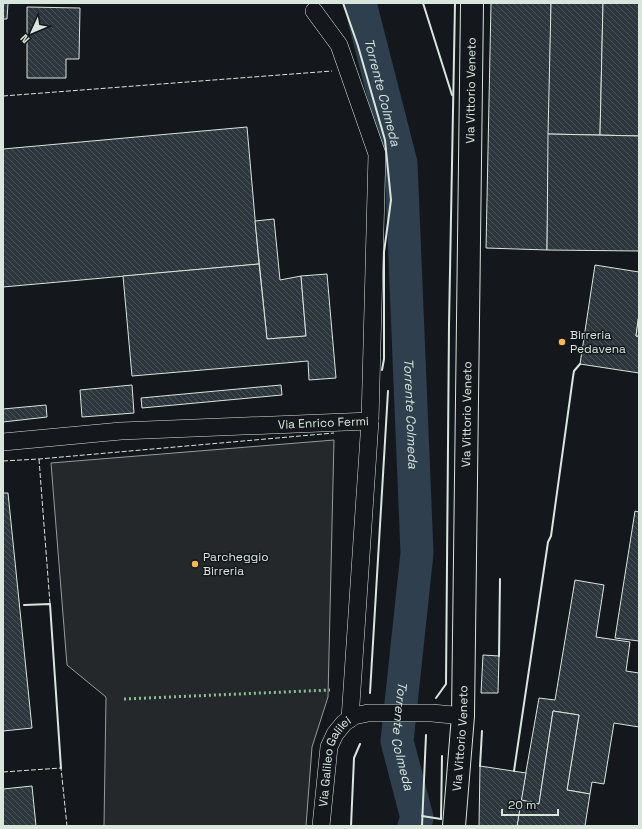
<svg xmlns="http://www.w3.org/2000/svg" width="642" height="829" viewBox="0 0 642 829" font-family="'Space Grotesk',sans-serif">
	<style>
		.parking { fill: #24282b; stroke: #939e99 }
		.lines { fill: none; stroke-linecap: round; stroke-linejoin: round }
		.river { stroke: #2f3f4d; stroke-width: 33 }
		.building { fill: url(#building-back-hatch); stroke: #d8e6dc }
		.street-casing { stroke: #d8e6dc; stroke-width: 18 }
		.secondary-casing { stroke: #d8e6dc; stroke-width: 24 }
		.street { stroke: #14181c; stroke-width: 17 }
		.secondary { stroke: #14181c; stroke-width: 22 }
		.hedge { stroke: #8ac095; stroke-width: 3; stroke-dasharray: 2 3; stroke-linecap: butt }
		.fence { stroke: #d8e6dc; stroke-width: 1; stroke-dasharray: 5 2; stroke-linecap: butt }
		.wall { stroke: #d8e6dc; stroke-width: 2 }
		.poi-dot { fill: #ffb74d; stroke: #14181c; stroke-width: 1.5 }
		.labels { text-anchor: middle; stroke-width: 3; stroke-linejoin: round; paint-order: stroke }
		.street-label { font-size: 12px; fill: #d8e6dc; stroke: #14181c }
		.poi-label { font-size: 12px; fill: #d8e6dc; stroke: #14181c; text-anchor: start }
		.water-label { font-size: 13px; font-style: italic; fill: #d8e6dc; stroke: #14181c }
	</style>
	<defs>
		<pattern id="building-back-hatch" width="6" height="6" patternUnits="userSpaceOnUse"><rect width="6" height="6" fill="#2c363c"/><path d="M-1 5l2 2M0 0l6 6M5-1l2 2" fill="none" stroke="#4a5358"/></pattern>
	</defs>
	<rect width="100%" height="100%" fill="#14181c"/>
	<path class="parking" d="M334,440L328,697L312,747L306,826H104L106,697L67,665L51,463Z"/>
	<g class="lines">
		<path class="river" id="s1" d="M360,3L401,163L417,553L397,741L417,818L414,826"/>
	</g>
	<g class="building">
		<path d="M3,3H8L7,19H3Z"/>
		<path d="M491,3H551L547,250L486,248Z"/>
		<path d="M551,3H603L600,135L548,134Z"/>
		<path d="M603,3H639V136L600,135Z"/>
		<path d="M27,7L80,8L79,59H66V78H27Z"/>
		<path d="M247,127L259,264L3,287V149Z"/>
		<path d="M548,134L639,136V251L547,250Z"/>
		<path d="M274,219L280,280L301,276L306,336L267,339L255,221Z"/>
		<path d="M259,264L267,339L306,336L301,276L327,274L336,378L309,380L308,361L132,376L123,276Z"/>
		<path d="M595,265L639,272V314L636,336H639V373L580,364Z"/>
		<path d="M639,314V336H636Z"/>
		<path d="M132,385L134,413L82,417L80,390Z"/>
		<path d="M281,385L282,395L142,408L141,398Z"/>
		<path d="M46,405L47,417L3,422V409Z"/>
		<path d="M3,493H8L32,728L3,731Z"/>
		<path d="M635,511L639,512V641L615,638Z"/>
		<path d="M575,580L604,585L596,637L630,642L626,671L639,673V727L614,723L604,784L592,782L590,794L567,790L579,715L553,711L539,804L521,800L539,698L555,700Z"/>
		<path d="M483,655L499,656L498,693H481Z"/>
		<path d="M553,711L579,715L567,790L590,794L585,826H517L521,800L539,804Z"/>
		<path d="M480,766L526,773L517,826H479Z"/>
		<path d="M32,786L36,826H3V789Z"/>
	</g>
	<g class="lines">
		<g class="street-casing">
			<g id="street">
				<path d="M314,11L339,45L377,154L370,421L350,719"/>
				<path id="s2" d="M3,442L121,431L370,421"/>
				<path id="s3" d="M321,826L329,747L335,734L344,723L354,716L368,713H432L463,716"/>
			</g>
		</g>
		<g class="secondary-casing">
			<g id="secondary">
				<path id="s4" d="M454,826L463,716L472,3"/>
			</g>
		</g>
		<use href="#street" class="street"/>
		<use href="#secondary" class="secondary"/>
		<path class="hedge" d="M124,699L330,690"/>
		<g class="fence">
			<path d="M3,96L332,71"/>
			<path d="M39,459L50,604"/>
			<path d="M3,461L39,459L334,433"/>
			<path d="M3,772L61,768L67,826"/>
		</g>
		<g class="wall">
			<path d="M343,3L358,46L385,140L391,200L384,252V359L382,370"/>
			<path d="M423,3L452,95"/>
			<path d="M24,605L50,604L61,768"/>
			<path d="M499,656L500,579"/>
			<path d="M370,693L388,391"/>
			<path d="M436,698L446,684L449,325L455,3"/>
			<path d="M480,766L482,731"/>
			<path d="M514,771L548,542L551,536L573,377L574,371L580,364"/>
			<path d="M422,816L441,819L442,756"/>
			<path d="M351,826L354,758L360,744"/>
			<path d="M422,826L426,735"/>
		</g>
	</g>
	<g class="poi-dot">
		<circle cx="562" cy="342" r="4"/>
		<circle cx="195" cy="564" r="4"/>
	</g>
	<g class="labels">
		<g class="street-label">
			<text dy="4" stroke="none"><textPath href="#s4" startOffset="736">Via Vittorio Veneto</textPath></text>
			<text dy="4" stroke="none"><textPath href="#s4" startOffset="412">Via Vittorio Veneto</textPath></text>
			<text dy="4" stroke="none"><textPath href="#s2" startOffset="321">Via Enrico Fermi</textPath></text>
			<text dy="4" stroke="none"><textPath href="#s4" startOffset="88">Via Vittorio Veneto</textPath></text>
			<text dy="4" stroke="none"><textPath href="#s3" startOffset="67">Via Galileo Galilei</textPath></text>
		</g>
		<g class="poi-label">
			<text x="570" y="339">Birreria<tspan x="570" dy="14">Pedavena</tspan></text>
			<text x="203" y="561">Parcheggio<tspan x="203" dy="14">Birreria</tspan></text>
		</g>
		<g class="water-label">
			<text dy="5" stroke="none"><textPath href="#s1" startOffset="92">Torrente Colmeda</textPath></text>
			<text dy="5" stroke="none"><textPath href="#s1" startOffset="416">Torrente Colmeda</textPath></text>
			<text dy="5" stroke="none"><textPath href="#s1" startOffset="740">Torrente Colmeda</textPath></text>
		</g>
	</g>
	<rect width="642" height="829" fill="none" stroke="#d8e6dc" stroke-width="8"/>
	<g transform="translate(32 32) rotate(226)" stroke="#14181c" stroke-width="3" paint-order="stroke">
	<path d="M0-3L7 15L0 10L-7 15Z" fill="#d8e6dc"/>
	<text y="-6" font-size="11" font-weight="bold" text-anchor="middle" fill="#d8e6dc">N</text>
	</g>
	<path d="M502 809v6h56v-6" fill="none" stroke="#d8e6dc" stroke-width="2"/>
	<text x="508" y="809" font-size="12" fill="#d8e6dc" stroke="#14181c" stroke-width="3" paint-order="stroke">20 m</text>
</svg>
